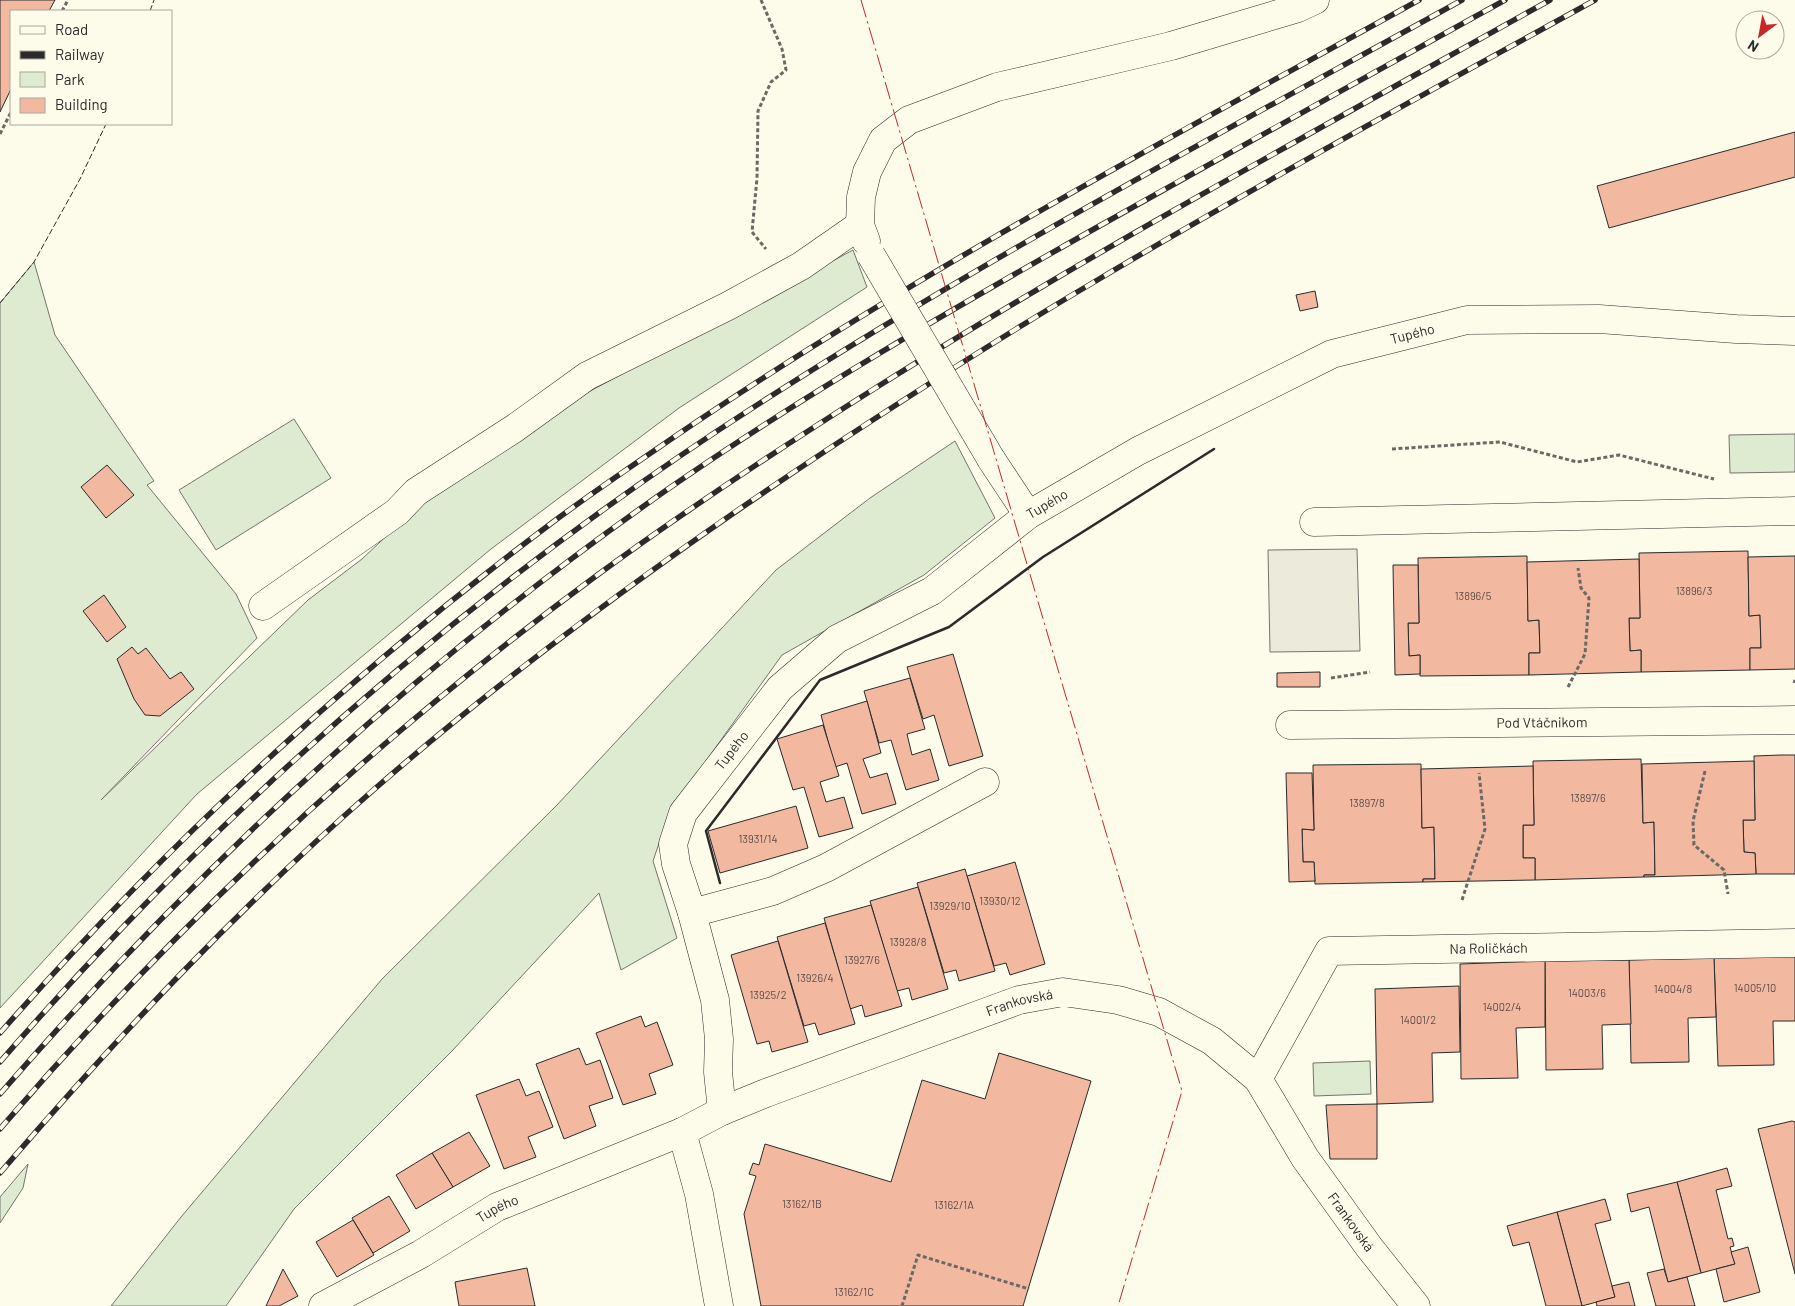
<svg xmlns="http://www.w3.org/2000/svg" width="1795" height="1306" viewBox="0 0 1795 1306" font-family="Barlow,sans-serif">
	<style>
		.green { fill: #deebd1; stroke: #74746e }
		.parking { fill: #eceadb; stroke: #74746e }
		.building { fill: #f2b8a0; stroke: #2b2b2b }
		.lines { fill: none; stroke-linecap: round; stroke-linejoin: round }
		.minor-casing { stroke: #2b2b2b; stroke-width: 29 }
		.path { stroke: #6a6964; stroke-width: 3; stroke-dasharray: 4 2.5; stroke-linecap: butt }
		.minor { stroke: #fdfbea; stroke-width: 28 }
		.rail-casing { stroke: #2b2b2b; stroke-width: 5.5 }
		.rail { stroke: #fdfbea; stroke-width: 4; stroke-dasharray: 11; stroke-linecap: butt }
		.minor-bridge-casing { stroke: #2b2b2b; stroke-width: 29; stroke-linecap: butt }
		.minor-bridge { stroke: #fdfbea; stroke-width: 28 }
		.fence { stroke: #2b2b2b; stroke-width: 1; stroke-dasharray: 6 2.5; stroke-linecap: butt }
		.wall { stroke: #2b2b2b; stroke-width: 2.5 }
		.power { stroke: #c62828; stroke-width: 1; stroke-dasharray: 18 4 2.5 4; stroke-linecap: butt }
		.labels { text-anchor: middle; stroke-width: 4; stroke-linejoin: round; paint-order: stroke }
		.number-label { font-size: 11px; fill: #5d4e48 }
		.street-label { font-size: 14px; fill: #2b2b2b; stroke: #fdfbea }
	</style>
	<rect width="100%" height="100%" fill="#fdfbea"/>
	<g class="green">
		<path d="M853,250L867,287L679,408L491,549L197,794L0,1008V303L34,262L55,335L154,481L147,485L236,594L257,638L101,800L308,600L362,559L415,509L581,396Z"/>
		<path d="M294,419L331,478L216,550L179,490Z"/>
		<path d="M1795,434V472L1730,473L1729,435Z"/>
		<path d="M955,441L995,518L924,575L782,655L670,811L653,861L677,938L621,970L599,893L452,1051L294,1209L226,1306H111L181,1217L382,979L557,805L776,570L870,498Z"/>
		<path d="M1370,1061L1371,1094L1314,1096L1313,1063Z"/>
		<path d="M28,1164L23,1188L0,1223V1197Z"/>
	</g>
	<path class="parking" d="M1357,549L1360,651L1270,652L1268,550Z"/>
	<g class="building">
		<path d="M0,0H55L49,11H11V89L0,112Z"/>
		<path d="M1795,132V177L1609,228L1597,186Z"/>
		<path d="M1315,291L1318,307L1300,311L1296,295Z"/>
		<path d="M107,465L134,495L106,518L81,487Z"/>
		<path d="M1748,551L1749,616L1760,615L1761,648H1750V670L1641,672V650L1630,651L1629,618H1640L1639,553Z"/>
		<path d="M1527,556L1528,621L1539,620L1540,653H1529V675L1420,676V655L1409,656L1408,623H1419L1418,558Z"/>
		<path d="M1795,556V669L1750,670V648H1761L1760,615L1749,616L1748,557Z"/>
		<path d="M1639,559L1640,618H1629L1630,651L1641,650V672L1529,675V653H1540L1539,620L1528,621L1527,562Z"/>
		<path d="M1393,565H1418L1419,623H1408L1409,656L1420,655V674L1395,675Z"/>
		<path d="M104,595L126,627L107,642L83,611Z"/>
		<path d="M132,647L138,654L146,648L170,679L181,672L194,689L160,716L145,715L134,699L117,659Z"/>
		<path d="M953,654L983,756L949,766L934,715L923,719L907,667Z"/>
		<path d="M1320,672V687H1277V673Z"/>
		<path d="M910,678L925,729L907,734L912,755L930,749L939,780L906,790L891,740L879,743L864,691Z"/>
		<path d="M867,701L881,753L863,759L870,778L887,773L896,804L862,814L847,763L835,767L821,715Z"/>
		<path d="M823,725L839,776L820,782L826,802L844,797L853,828L819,837L804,787L793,790L777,739Z"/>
		<path d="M1781,755H1795V874H1756L1755,853L1744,852L1743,820H1755L1754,756Z"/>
		<path d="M1641,759L1643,823L1654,822L1655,875H1644V877L1535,880V858H1523V825H1534L1533,761Z"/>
		<path d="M1754,761L1755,820H1743L1744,852L1755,853L1756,874L1644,877V875H1655L1654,822L1643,823L1642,764Z"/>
		<path d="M1421,764L1422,828L1434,827L1435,879H1423V882L1315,884L1314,862H1303L1302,829L1314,830L1313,765Z"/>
		<path d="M1533,766L1534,825H1523V858H1535V880L1423,882V879H1435L1434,827L1422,828L1421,769Z"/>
		<path d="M1286,773H1312L1314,830L1302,829L1303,862H1314L1315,881L1289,882Z"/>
		<path d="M796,806L808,848L720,873L708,831Z"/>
		<path d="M1015,862L1045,964L1010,975L1006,963L994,966L967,876Z"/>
		<path d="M965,869L995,971L959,981L956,970L944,973L917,883Z"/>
		<path d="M918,887L948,989L912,1000L909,988L897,991L870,901Z"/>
		<path d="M871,905L902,1006L865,1017L862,1005L850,1009L824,918Z"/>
		<path d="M825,923L855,1024L819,1035L815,1023L804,1026L777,937Z"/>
		<path d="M778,941L808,1042L772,1052L769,1041L757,1044L731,955Z"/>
		<path d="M1795,956V1021H1773L1774,1065L1718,1066L1714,958Z"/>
		<path d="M1714,958L1716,1017L1688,1018L1689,1062L1631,1063L1629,960Z"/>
		<path d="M1629,960L1631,1024L1602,1025L1603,1069L1546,1070L1545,961Z"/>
		<path d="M1545,961V1027L1516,1028L1518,1078L1461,1079L1460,964Z"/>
		<path d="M1459,986L1460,1052L1432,1053L1433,1102L1377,1104L1375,989Z"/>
		<path d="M641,1016L645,1027L657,1022L673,1065L649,1074L656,1094L623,1105L596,1033Z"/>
		<path d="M579,1048L586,1065L600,1060L613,1098L589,1106L596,1126L564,1139L536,1064Z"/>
		<path d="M999,1053L1091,1081L1023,1306H761L744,1214L756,1176L749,1174L753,1163L759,1165L765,1144L891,1182L922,1080L985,1099Z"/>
		<path d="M519,1079L526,1096L539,1091L553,1127L528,1137L536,1157L504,1169L476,1095Z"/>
		<path d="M1377,1104V1159H1330L1326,1105Z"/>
		<path d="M1792,1121L1795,1122V1274L1758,1129Z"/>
		<path d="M469,1132L490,1166L453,1187L432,1153Z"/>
		<path d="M432,1153L453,1187L416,1209L396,1175Z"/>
		<path d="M1727,1168L1732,1186L1716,1190L1728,1239L1732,1238L1734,1246L1730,1247L1735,1264L1701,1273L1677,1182Z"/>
		<path d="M1677,1182L1701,1273L1668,1282L1649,1207L1631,1212L1627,1194Z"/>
		<path d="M389,1196L410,1231L373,1253L352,1218Z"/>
		<path d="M1605,1199L1611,1220L1595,1224L1615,1297L1582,1306L1557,1212Z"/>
		<path d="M1557,1212L1582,1306H1546L1529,1242L1513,1246L1507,1226Z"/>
		<path d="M353,1220L374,1255L337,1277L316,1242Z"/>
		<path d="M1748,1247L1760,1292L1724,1302L1716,1269L1735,1264L1731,1252Z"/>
		<path d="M527,1268L535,1306H459L455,1282Z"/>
		<path d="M283,1269L298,1296L279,1306H266Z"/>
		<path d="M1664,1269L1668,1282L1687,1277L1695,1306H1656L1647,1273Z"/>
		<path d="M1629,1282L1635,1306H1597L1596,1302L1615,1297L1612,1286Z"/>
	</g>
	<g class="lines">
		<g class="minor-casing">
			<g id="minor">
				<path d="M866,241L860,225L861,197L867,172L883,140L909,120L997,87L1171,46L1298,8L1315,0"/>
				<path d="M991,459L1028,515"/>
				<path d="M1314,522L1795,511"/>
				<path d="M263,606L397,512L416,492L515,428L587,376L728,306L801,266L860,225"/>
				<path id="s1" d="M1290,725L1795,720"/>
				<path d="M692,913L773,891L826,868L985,782"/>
				<path id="s2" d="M1258,1079L1329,951L1795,943"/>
				<path id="s3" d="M722,1111L718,1072L719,1039L715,1000L692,913L676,864L673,844L683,813L780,688L837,639L932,591L1028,515L1138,451L1332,354L1467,320L1599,319L1736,329L1795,331"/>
				<path d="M682,1132L699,1194L719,1306"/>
				<path id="s4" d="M323,1306L421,1254L497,1207L682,1132L722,1111L766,1093L1019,1000L1063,992L1118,1000L1159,1012L1212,1041L1258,1079L1305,1158L1369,1247L1416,1306"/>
			</g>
		</g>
		<g class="path">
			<path d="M761,0L782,49L786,70L771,82L758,111L757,178L752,232L766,249"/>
			<path d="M62,11L68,0"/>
			<path d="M0,134L11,112"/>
			<path d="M1392,449L1500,442L1577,462L1619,455L1714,479"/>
			<path d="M1331,678L1370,672"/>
			<path d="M1794,683L1795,680"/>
			<path d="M1568,687L1585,654L1589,598L1581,588L1578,568"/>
			<path d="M1705,771L1693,821L1694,845L1724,870L1728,894"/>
			<path d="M1462,900L1485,829L1479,773"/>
			<path d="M902,1306L918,1255L1029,1289"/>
		</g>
		<use href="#minor" class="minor"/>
		<g class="rail-casing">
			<g id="rail">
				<path d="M0,1033C166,844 352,673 553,522C593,492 635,464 677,435C914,274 1168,139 1419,0"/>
				<path d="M0,1062C40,1016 81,971 123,927C312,730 527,553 757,405C985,258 1225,131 1462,0"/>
				<path d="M0,1094C198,866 420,662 668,489C805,394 949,311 1094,229C1230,152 1368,76 1505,0"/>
				<path d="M0,1129C177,923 377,737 596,576C687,509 782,447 877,387C1097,249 1324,126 1550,0"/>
				<path d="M0,1173C118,1036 241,905 378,786C544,642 724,515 910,396C969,358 1028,321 1089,285C1255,186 1425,94 1595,0"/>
			</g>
		</g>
		<use href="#rail" class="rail"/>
		<g class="minor-bridge-casing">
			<path id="minor-bridge" d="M871,255L991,459"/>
		</g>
		<use href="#minor-bridge" class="minor-bridge"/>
		<g class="fence">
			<path d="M150,11L154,0"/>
			<path d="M0,303L34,262L80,179L106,124"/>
		</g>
		<path class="wall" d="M720,883L706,831L820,680L949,627L1043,557L1214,449"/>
		<path class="power" d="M861,0L1182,1091L1118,1306"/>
	</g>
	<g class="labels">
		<g class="number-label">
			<text x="1694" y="595">13896/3</text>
			<text x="1473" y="600">13896/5</text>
			<text x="1588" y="802">13897/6</text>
			<text x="1367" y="807">13897/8</text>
			<text x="758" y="843">13931/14</text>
			<text x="1000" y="905">13930/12</text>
			<text x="950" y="910">13929/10</text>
			<text x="908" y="946">13928/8</text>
			<text x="862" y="964">13927/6</text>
			<text x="815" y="982">13926/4</text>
			<text x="1755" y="992">14005/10</text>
			<text x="1673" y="993">14004/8</text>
			<text x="1587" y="997">14003/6</text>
			<text x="768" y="999">13925/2</text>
			<text x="1502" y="1011">14002/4</text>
			<text x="1418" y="1024">14001/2</text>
			<text x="802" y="1208">13162/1B</text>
			<text x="954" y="1209">13162/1A</text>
			<text x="854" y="1296">13162/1C</text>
		</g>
		<g class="street-label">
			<text dy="5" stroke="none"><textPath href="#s3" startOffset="1195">Tupého</textPath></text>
			<text dy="5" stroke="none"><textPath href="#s3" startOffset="790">Tupého</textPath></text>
			<text dy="5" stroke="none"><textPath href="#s1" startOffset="252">Pod Vtáčnikom</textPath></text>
			<text dy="5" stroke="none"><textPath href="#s3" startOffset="385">Tupého</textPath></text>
			<text dy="5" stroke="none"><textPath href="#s2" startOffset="306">Na Roličkách</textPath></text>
			<text dy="5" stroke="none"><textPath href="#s4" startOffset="762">Frankovská</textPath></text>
			<text dy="5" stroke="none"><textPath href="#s4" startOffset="200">Tupého</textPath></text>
			<text dy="5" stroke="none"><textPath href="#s4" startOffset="1196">Frankovská</textPath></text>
		</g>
	</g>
	<rect x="10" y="10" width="162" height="115" fill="#fdfbea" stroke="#a9a89e"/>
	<rect x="20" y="26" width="25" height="8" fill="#fdfbea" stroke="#a9a89e"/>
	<text x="55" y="35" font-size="15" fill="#2b2b2b">Road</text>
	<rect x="20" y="51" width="25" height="8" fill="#2b2b2b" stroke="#a9a89e"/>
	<text x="55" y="60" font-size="15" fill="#2b2b2b">Railway</text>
	<rect x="20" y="72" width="25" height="15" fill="#deebd1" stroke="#a9a89e"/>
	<text x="55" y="85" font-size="15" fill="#2b2b2b">Park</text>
	<rect x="20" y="98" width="25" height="15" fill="#f2b8a0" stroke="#a9a89e"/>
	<text x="55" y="110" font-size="15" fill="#2b2b2b">Building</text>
	<g transform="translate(1760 35) rotate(212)"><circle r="24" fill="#fdfbea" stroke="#a9a89e"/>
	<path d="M0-4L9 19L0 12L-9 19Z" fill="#c62828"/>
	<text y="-8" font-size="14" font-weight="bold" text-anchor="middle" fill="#2b2b2b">N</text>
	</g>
</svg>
